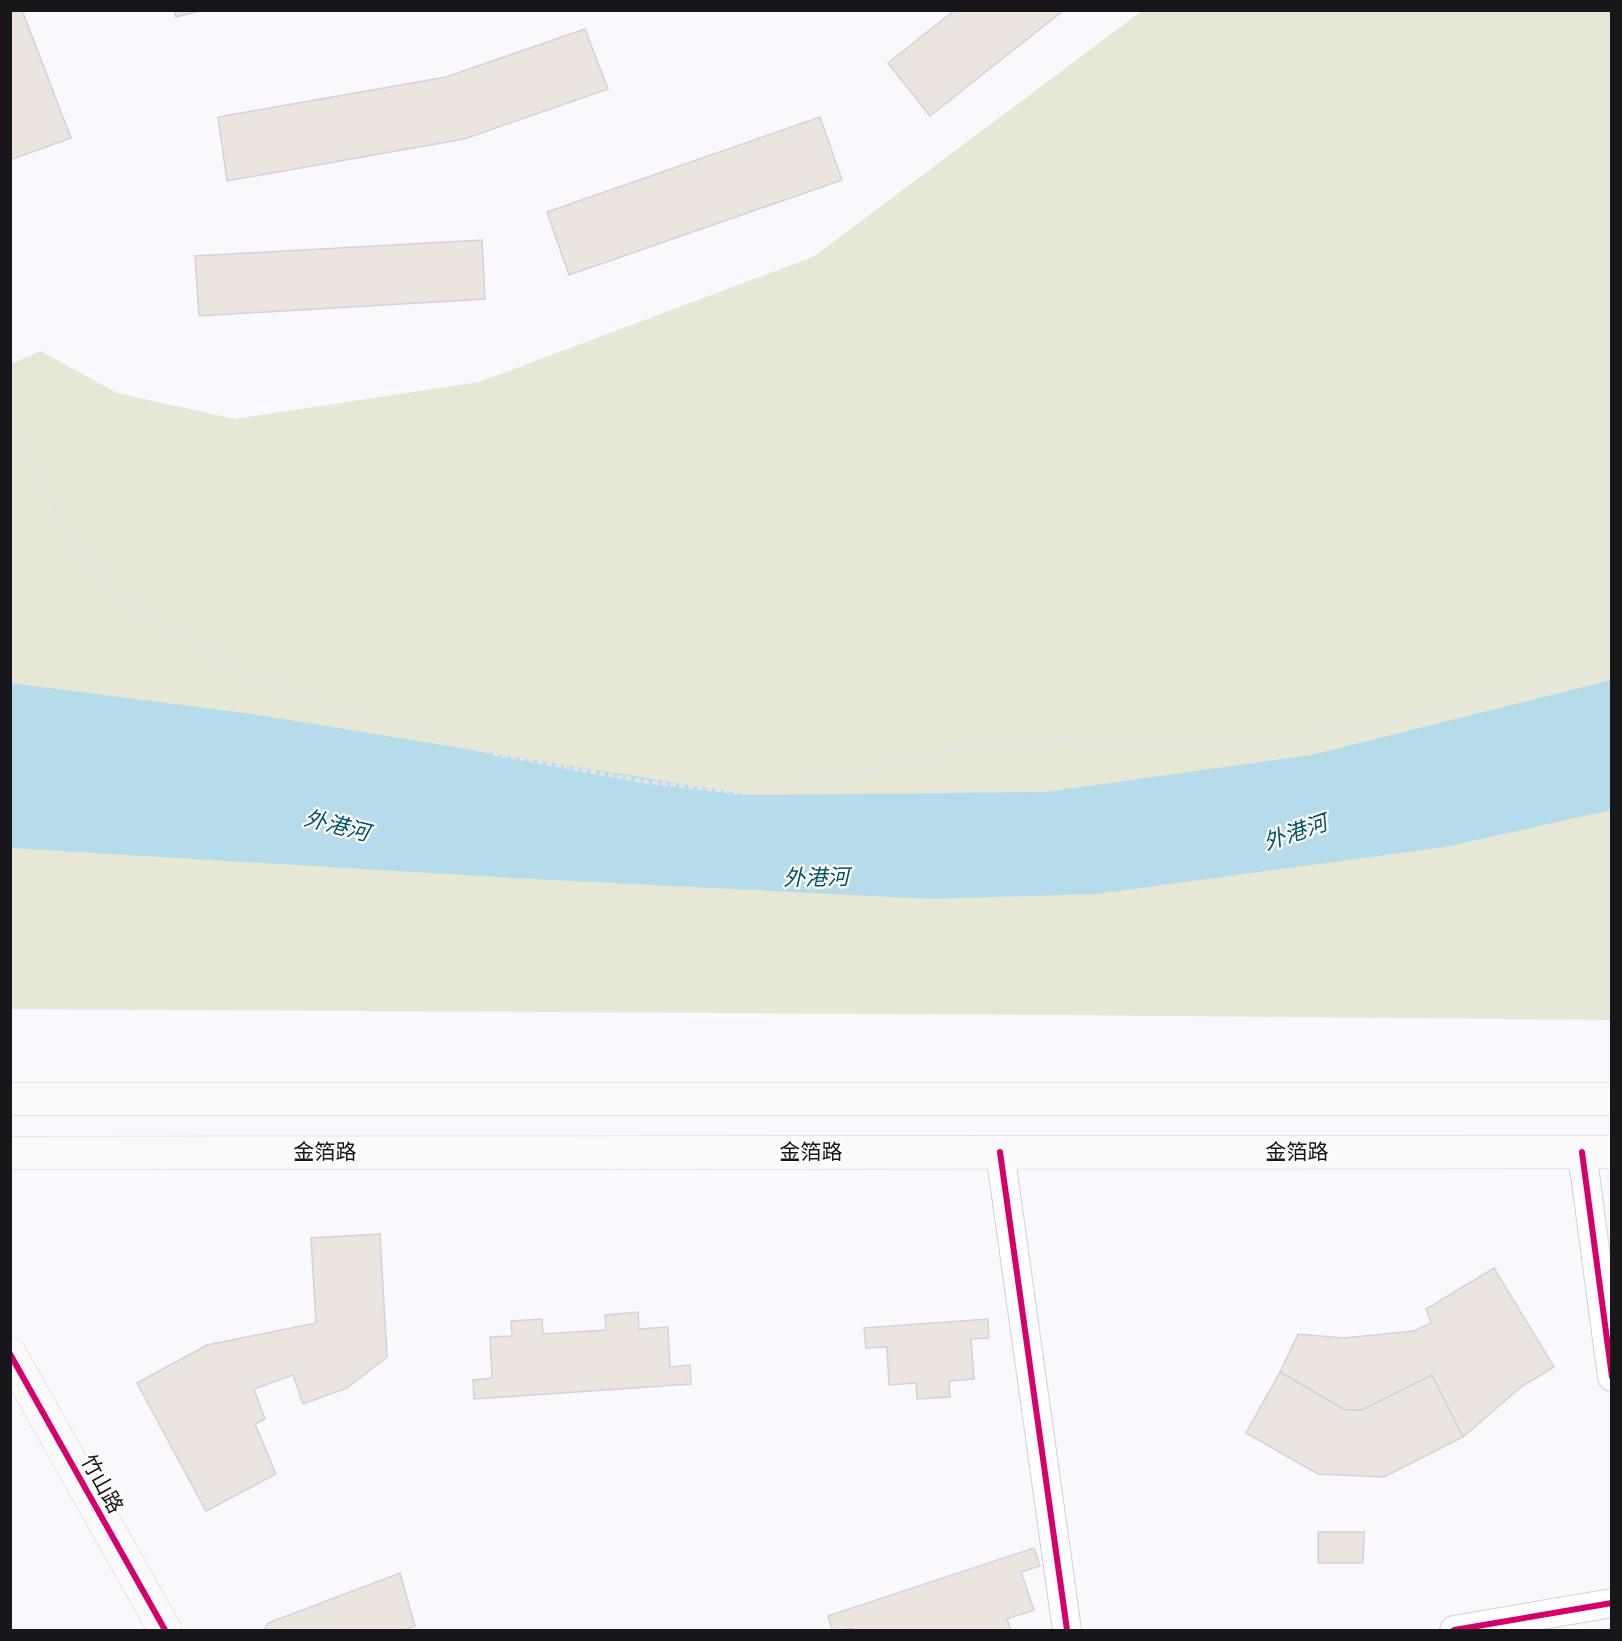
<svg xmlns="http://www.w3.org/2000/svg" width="1622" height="1641" viewBox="0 0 1622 1641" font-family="'Source Sans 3','Noto Sans SC',sans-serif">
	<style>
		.green { fill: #e6e7d4 }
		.water { fill: #b6dcec }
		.building { fill: #ebe4df; stroke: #d4d2d3; stroke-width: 1.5 }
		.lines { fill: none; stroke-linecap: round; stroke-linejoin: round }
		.street-casing { stroke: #d1d1d4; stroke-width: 30 }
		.secondary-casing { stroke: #d1d1d4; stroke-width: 34 }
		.path { stroke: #e4e4e5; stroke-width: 4; stroke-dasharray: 6 3; stroke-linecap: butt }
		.street { stroke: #fefeff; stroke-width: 28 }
		.secondary { stroke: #fbf9fa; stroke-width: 33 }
		.cycleway-casing { stroke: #fff; stroke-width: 10 }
		.cycleway { stroke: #d6006c; stroke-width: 6 }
		.labels { text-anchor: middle; stroke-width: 4.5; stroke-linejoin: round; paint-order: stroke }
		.street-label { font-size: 21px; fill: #17171b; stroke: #fff }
		.water-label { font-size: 22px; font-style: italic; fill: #025367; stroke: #fff }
	</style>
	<rect width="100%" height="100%" fill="#f9f9fd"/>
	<path class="green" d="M1142,11H1611V1020L1067,1015L11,1009V364L41,351L117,393L235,419L479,382L813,257Z"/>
	<path class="water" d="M1611,680V810L1445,847L1096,894L931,899L513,878L11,848V683L252,714L751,795L1045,792L1311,755Z"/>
	<g class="building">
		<path d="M10,10H22L71,138L10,160Z"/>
		<path d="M174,10H203L176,17Z"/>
		<path d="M955,10H1064L930,116L888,63Z"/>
		<path d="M585,29L608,89L464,139L227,181L218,117L446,77Z"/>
		<path d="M820,117L842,180L569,275L547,212Z"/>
		<path d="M482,240L485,299L199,316L195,256Z"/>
		<path d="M380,1234L387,1357L347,1388L303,1404L293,1375L254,1389L265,1419L255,1424L276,1474L206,1511L137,1383L207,1345L316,1323L311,1238Z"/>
		<path d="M1494,1268L1554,1367L1521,1387L1463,1437L1432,1375L1362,1410H1345L1280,1372L1298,1334L1344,1338L1414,1331L1431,1323L1426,1309Z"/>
		<path d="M638,1312L639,1329L668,1327L670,1367L690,1365L691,1384L474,1399L473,1380L492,1378L490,1337L512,1336L511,1321L542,1319L543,1334L606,1330L605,1315Z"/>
		<path d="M988,1319L989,1338L971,1339L974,1379L949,1381L950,1397L917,1399L916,1383L889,1385L887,1347L866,1348L864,1328Z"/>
		<path d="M1280,1372L1345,1410H1362L1432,1375L1463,1437L1384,1477L1318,1474L1246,1433Z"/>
		<path d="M1318,1532H1364L1363,1563H1318Z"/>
		<path d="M1034,1548L1040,1566L1021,1572L1034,1610L1007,1619L1011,1630H853L852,1628L844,1630H832L828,1616Z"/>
		<path d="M400,1573L415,1626L404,1630H264L268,1623Z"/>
	</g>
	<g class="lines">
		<g class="street-casing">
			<g id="street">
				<path d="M1000,1152L1067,1630"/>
				<path d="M1582,1152L1612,1377"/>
				<path d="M1454,1630L1612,1603"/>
			</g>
		</g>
		<g class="secondary-casing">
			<g id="secondary">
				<path d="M10,1099H1612"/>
				<path d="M10,1153L1612,1152"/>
				<path d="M10,1354L165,1630"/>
			</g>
		</g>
		<path class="path" d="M10,416L59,518L104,582L146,615L246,675L359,719L496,754L647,782L744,793L833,780L971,746L1081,737L1137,747L1267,743L1438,715L1575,679L1612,668"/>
		<use href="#street" class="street"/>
		<use href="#secondary" class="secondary"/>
		<g class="cycleway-casing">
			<g id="cycleway">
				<path d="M1000,1152L1067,1630"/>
				<path d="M1582,1152L1612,1377"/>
				<path d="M10,1354L165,1630"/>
				<path d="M1454,1630L1612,1603"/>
			</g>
		</g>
		<use href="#cycleway" class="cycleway"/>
	</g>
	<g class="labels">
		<g class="street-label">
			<text x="325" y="1159">金箔路</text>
			<text x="811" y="1159">金箔路</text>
			<text x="1297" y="1159">金箔路</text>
			<text transform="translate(102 1484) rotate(61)" y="7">竹山路</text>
		</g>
		<g class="water-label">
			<text transform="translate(337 825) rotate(14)" y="8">外港河</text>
			<text transform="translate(1295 832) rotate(-19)" y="8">外港河</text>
			<text transform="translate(816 877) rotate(-1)" y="8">外港河</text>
		</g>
	</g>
	<rect width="1622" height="1641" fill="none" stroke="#17171b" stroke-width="24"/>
</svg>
